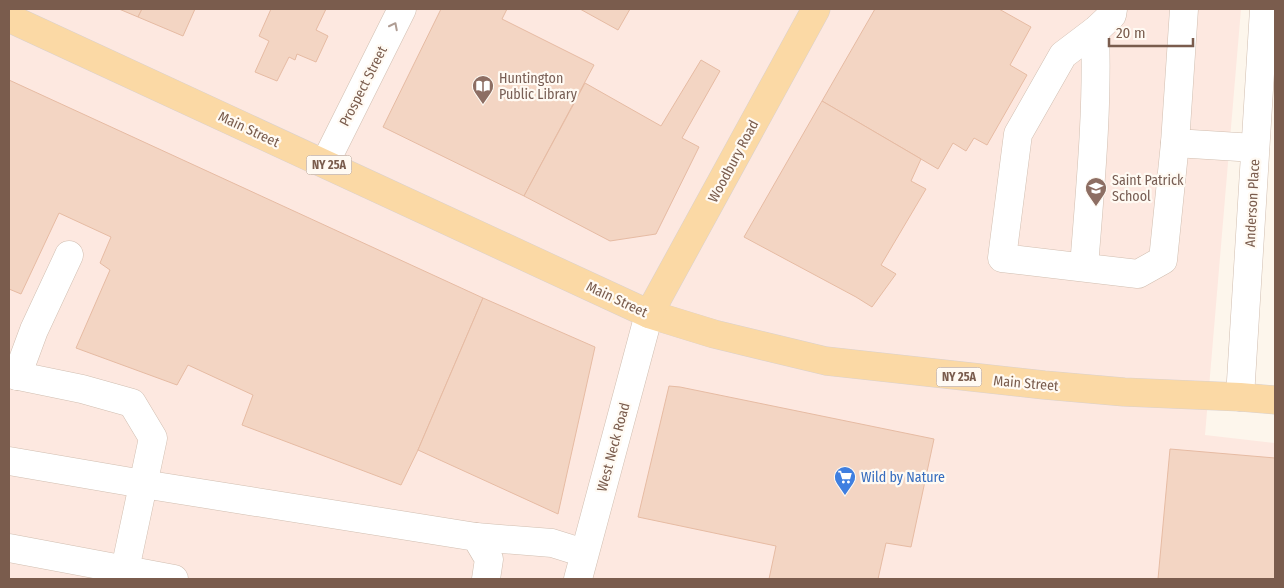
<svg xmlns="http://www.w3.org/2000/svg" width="1284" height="588" viewBox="0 0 1284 588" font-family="'Fira Sans Condensed',sans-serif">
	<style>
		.commercial { fill: #fde8e0 }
		.building { fill: #f3d5c3; stroke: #e6bba3 }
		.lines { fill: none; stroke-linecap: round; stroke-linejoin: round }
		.minor-casing { stroke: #d1beb0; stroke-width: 29 }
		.major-casing { stroke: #dad1cd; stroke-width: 29 }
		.minor { stroke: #fff; stroke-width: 28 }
		.major { stroke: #fbd9a5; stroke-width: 28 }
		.oneway { stroke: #af9d94 }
		.labels { text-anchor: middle; stroke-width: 4.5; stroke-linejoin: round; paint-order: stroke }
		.shield { fill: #fffaf3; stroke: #a28b7f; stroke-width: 1 }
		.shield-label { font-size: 12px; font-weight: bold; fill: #7a5c4d }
		.education-label { font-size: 14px; fill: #785e54; stroke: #fffaf3; text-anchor: start }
		.street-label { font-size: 14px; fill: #7a5c4d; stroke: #fffaf3 }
		.shop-label { font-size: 14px; fill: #366cbe; stroke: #fffaf3; text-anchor: start }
	</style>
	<rect width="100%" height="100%" fill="#fdf6ec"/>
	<path class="commercial" d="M9,9H1241L1205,435L1275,443V579H9Z"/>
	<g class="building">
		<path d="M119,9H142L138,17Z"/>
		<path d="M142,9H195L183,36L138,17Z"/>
		<path d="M271,9H326L316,30L328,36L316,62L297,54L295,60L289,57L277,81L255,72L269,41L259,36Z"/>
		<path d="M441,9H507L502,19L594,65L524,196L383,127Z"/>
		<path d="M580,9H630L618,30Z"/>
		<path d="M875,9H999L1031,27L1010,65L1027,75L987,145L974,138L966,151L953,143L938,169L822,101Z"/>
		<path d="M701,60L720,71L682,138L699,147L656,234L610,241L524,196L585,83L661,126Z"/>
		<path d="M9,80L483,298L418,450L401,485L242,425L253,395L188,365L177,385L76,348L110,270L100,263L111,237L59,213L21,294L9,289Z"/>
		<path d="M822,101L921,159L911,181L926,189L881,265L896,274L872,307L856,297L744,237Z"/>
		<path d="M483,298L595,347L558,514L418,450Z"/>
		<path d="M669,386L680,387L934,439L911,547L886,543L878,579H769L776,546L638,517Z"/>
		<path d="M1170,449L1275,458V579H1158Z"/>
	</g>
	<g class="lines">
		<g class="minor-casing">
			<g id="minor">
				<path d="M1113,9L1112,15L1096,30L1063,55L1018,134L1002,258L1138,274L1163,260L1175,143"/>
				<path d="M1184,9L1175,143L1255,148"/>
				<path d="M325,163L402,9"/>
				<path d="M1084,267C1090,189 1098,110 1095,31"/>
				<path d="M9,374L82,389L132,403L153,438L123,579"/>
				<path d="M17,376L34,330L69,255"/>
				<path d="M1240,397L1264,9"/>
				<path d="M9,461L143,484L476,537L489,559L486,579"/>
				<path d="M476,537L552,543L584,553"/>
				<path d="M9,548L174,579"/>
				<path d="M578,579L649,314"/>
			</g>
		</g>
		<g class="major-casing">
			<g id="major">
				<path d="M9,18L649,314L714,334L826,361L1044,385L1124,392L1240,397L1275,400"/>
				<path d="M649,314L816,9"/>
			</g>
		</g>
		<use href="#minor" class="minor"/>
		<use href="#major" class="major"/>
	</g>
	<defs><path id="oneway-chevron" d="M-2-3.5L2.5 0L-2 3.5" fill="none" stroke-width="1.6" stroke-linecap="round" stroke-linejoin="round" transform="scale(1.25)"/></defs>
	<use class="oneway" href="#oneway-chevron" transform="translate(394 26) rotate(-63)"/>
	<defs>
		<g id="library-pin" transform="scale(1.125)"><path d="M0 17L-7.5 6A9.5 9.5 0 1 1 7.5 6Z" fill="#8d6e63" stroke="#fffaf3"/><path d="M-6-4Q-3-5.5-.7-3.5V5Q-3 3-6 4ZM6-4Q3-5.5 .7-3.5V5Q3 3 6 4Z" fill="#fff"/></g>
		<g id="school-pin" transform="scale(1.125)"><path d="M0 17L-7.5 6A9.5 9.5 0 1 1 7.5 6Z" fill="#8d6e63" stroke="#fffaf3"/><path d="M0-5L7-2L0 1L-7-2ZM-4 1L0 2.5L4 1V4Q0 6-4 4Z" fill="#fff"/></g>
		<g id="supermarket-pin" transform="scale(1.125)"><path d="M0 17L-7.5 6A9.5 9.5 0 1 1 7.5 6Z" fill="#3f7fe0" stroke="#fffaf3"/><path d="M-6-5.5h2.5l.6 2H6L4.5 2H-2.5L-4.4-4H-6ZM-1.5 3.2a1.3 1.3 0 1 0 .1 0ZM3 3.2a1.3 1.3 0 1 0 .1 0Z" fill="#fff"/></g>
	</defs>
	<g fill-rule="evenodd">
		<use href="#library-pin" x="483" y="86"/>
		<use href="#school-pin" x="1096" y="188"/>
		<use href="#supermarket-pin" x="845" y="477"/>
	</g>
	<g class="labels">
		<g class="shield">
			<rect x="306.5" y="155.5" width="45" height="19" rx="4"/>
			<rect x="936.5" y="367.5" width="45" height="19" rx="4"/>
		</g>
		<g class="shield-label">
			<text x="329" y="169">NY 25A</text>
			<text x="959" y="381">NY 25A</text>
		</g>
		<g class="education-label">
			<text x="499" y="83">Huntington<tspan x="499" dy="16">Public Library</tspan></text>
			<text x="1112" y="185">Saint Patrick<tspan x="1112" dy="16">School</tspan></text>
		</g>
		<g class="street-label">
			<text transform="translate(363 86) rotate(-63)" y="5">Prospect Street</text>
			<text transform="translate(249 129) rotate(25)" y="5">Main Street</text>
			<text transform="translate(733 161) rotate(-62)" y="5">Woodbury Road</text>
			<text transform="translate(1252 203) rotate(-87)" y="5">Anderson Place</text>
			<text transform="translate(617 299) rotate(25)" y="5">Main Street</text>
			<text transform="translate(1026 383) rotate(5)" y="5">Main Street</text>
			<text transform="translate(613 447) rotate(-75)" y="5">West Neck Road</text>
		</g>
		<g class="shop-label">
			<text x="861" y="482">Wild by Nature</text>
		</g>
	</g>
	<rect width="1284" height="588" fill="none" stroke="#7a5c4d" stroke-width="20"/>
	<path d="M1109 38v8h84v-8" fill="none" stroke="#7a5c4d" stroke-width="2.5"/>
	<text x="1116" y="38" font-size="15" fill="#7a5c4d" stroke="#fffaf3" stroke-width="4" paint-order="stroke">20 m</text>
</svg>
